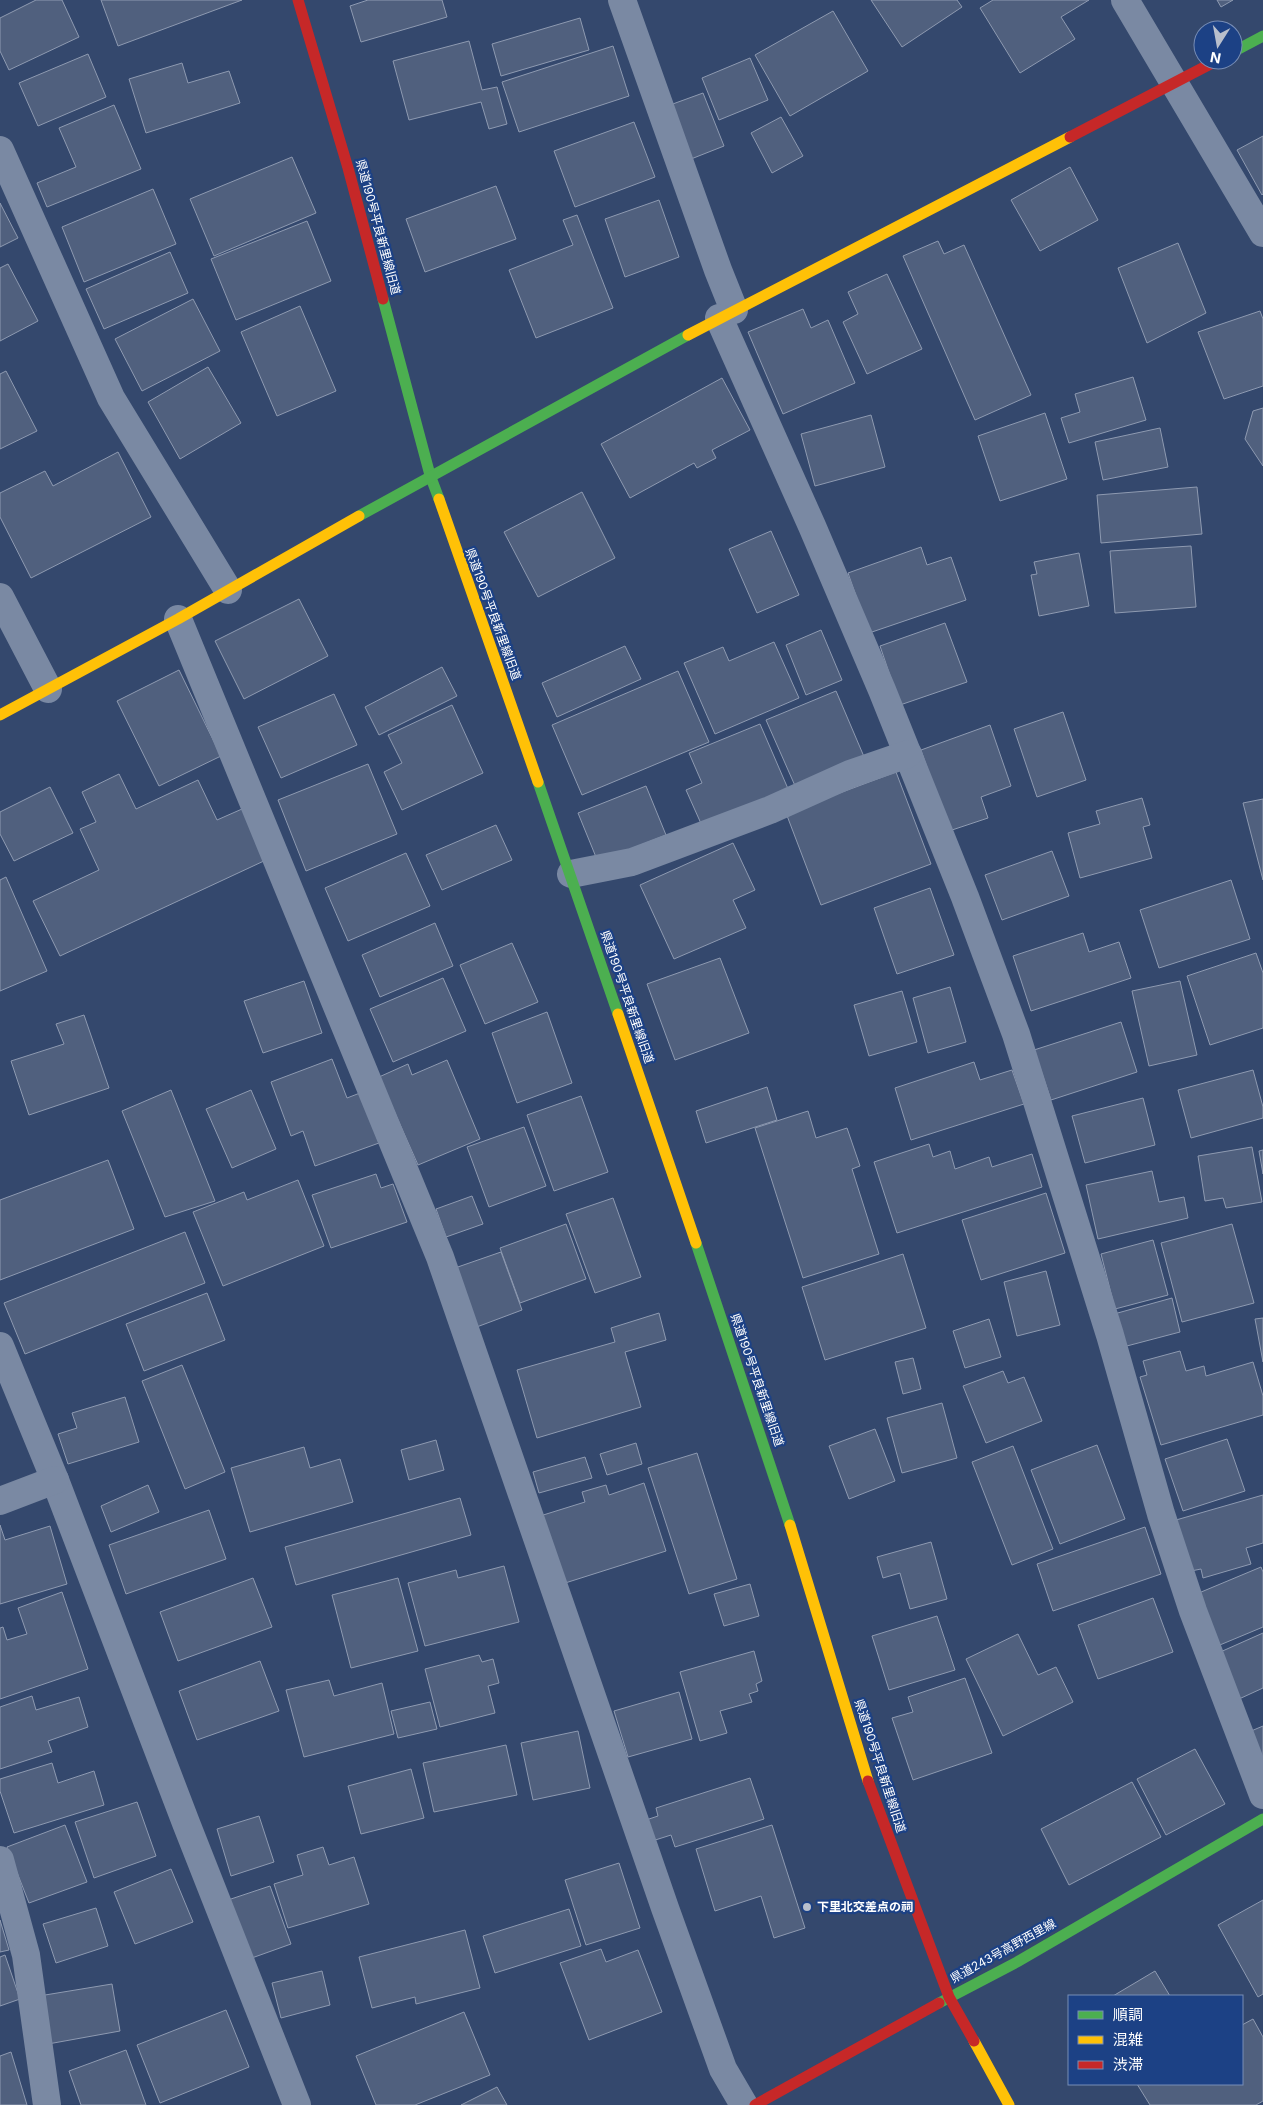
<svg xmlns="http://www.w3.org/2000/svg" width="1263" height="2105" viewBox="0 0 1263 2105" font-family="Inter,'Noto Sans JP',sans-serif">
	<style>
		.building { fill: #50607e; stroke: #8e9ab1 }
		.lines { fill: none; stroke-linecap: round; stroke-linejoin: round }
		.street { stroke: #7a89a3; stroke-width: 28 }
		.fast { stroke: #4caf50; stroke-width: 11 }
		.slow { stroke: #ffc107; stroke-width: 11 }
		.jam { stroke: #c62828; stroke-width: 11 }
		.poi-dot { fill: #b8bfcc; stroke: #1c4185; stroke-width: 2 }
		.labels { text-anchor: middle; stroke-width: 4.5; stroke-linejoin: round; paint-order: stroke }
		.street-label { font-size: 12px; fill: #fff; stroke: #1c4185 }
		.poi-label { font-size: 12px; font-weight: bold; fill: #fff; stroke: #1c4185; text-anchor: start }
	</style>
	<rect width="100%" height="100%" fill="#34486d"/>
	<g class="building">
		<path d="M36,0H62L79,37L9,70L0,51V18Z"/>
		<path d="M101,0H242L118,46Z"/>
		<path d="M368,0H442L447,17L361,42L350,6Z"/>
		<path d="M871,0H957L962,7L902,47Z"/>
		<path d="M993,0H1089L1061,17L1075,39L1020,73L980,8Z"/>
		<path d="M1217,0H1233L1221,7Z"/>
		<path d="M833,11L868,71L790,116L755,55Z"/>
		<path d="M580,18L589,50L501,76L492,44Z"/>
		<path d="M469,41L482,90L497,87L507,124L489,129L481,102L409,120L393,61Z"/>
		<path d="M613,46L629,96L519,132L502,82Z"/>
		<path d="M88,54L106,97L38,126L19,83Z"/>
		<path d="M750,58L768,100L719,120L702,78Z"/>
		<path d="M182,63L188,83L229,71L240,103L146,133L129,79Z"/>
		<path d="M703,93L724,146L691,159L670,105Z"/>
		<path d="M114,105L141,169L47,207L37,183L76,167L59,128Z"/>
		<path d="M781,117L803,156L772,173L751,133Z"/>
		<path d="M634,122L655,177L575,207L554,151Z"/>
		<path d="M1263,136V194L1262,195L1237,150Z"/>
		<path d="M292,157L316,213L214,256L190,199Z"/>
		<path d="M1070,167L1098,220L1040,251L1011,200Z"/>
		<path d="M496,186L516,239L425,272L406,219Z"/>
		<path d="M153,189L176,244L84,282L62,227Z"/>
		<path d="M659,200L679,257L625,277L605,219Z"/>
		<path d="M0,203L18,238L0,247Z"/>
		<path d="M577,215L613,308L536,338L509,270L573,245L563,220Z"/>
		<path d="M307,221L331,281L236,320L211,259Z"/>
		<path d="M938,241L944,254L964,245L1031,395L975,420L903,256Z"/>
		<path d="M1178,243L1206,313L1147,343L1118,268Z"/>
		<path d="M170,252L188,293L104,329L86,289Z"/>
		<path d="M8,264L38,321L0,341V268Z"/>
		<path d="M887,274L922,349L867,374L843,322L858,314L848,292Z"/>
		<path d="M193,299L220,351L142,391L115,339Z"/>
		<path d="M300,306L336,391L277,416L241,332Z"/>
		<path d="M803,309L811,328L828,320L855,383L783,414L748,332Z"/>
		<path d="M1260,311L1263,319V386L1224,399L1198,332Z"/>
		<path d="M208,367L241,423L180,459L148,402Z"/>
		<path d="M6,371L37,431L0,449V374Z"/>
		<path d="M1133,377L1146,420L1069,443L1061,418L1080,412L1075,394Z"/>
		<path d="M722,378L750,430L712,450L716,458L697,468L694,463L630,498L601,444Z"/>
		<path d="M1263,408V466L1245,439L1253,411Z"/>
		<path d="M1045,413L1067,479L1000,501L978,436Z"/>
		<path d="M871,415L885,467L815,486L801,434Z"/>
		<path d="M1160,428L1168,467L1103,480L1095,442Z"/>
		<path d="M118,452L151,517L31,578L0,517V493L45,471L53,486Z"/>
		<path d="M1197,487L1202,534L1101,543L1097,495Z"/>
		<path d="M582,492L615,558L538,597L504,532Z"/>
		<path d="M771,531L799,595L757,613L729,549Z"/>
		<path d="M1191,546L1196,607L1115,613L1110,551Z"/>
		<path d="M921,547L927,565L951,557L966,600L869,633L848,573Z"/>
		<path d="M1079,553L1089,606L1039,616L1031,575L1037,574L1034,562Z"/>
		<path d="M299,599L328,656L244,699L215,641Z"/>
		<path d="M945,623L967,682L900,705L880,646Z"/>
		<path d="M821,630L842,680L806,695L786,645Z"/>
		<path d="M774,642L799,698L715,734L684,663L723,647L729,661Z"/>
		<path d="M625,646L641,679L557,717L542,683Z"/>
		<path d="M442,667L457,696L379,735L365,707Z"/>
		<path d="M179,670L221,756L159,786L117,701Z"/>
		<path d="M678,671L709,742L582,795L552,725Z"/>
		<path d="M836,691L865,759L796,788L766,720Z"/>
		<path d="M334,694L357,745L281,778L258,727Z"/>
		<path d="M452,705L483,773L402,810L384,772L402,763L388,735Z"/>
		<path d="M1063,712L1086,780L1037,797L1014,729Z"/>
		<path d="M760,724L789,791L703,828L686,790L702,783L689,753Z"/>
		<path d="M990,725L1011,786L981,797L988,818L949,831L921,750Z"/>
		<path d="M368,764L397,834L306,871L278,800Z"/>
		<path d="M896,772L931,864L821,905L786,813Z"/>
		<path d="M119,774L136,809L198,780L217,820L242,809L266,860L60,956L33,901L99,870L80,829L96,822L82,792Z"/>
		<path d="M646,786L666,835L598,862L578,813Z"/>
		<path d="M50,787L73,833L14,861L0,834V812Z"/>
		<path d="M1142,798L1150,825L1143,827L1152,858L1080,878L1068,833L1100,824L1096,811Z"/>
		<path d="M1263,799V880L1243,803Z"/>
		<path d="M496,825L512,860L442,890L426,855Z"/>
		<path d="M733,843L755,890L733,900L746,928L674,959L640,885Z"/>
		<path d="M1052,851L1069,896L1002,920L985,875Z"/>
		<path d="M406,853L430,906L348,941L325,888Z"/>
		<path d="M6,877L47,971L0,991V880Z"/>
		<path d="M1231,880L1250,939L1159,968L1140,910Z"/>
		<path d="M930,888L954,955L897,974L874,908Z"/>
		<path d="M435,923L453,966L380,997L362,955Z"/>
		<path d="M1083,933L1089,952L1119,942L1131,978L1031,1011L1013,956Z"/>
		<path d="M512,943L538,1002L485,1024L460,965Z"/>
		<path d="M1256,953L1263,973V1028L1210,1045L1187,976Z"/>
		<path d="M720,958L749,1033L675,1060L647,984Z"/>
		<path d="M443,978L466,1031L393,1062L370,1009Z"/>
		<path d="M304,981L322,1033L263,1053L244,1001Z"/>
		<path d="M1180,981L1197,1055L1149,1066L1132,991Z"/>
		<path d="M950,987L966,1042L928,1053L913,998Z"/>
		<path d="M902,991L917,1042L869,1056L854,1005Z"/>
		<path d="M547,1012L572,1083L517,1103L492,1033Z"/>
		<path d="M84,1015L109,1088L29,1115L11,1061L64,1044L56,1024Z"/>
		<path d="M1121,1022L1137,1072L1051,1100L1034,1050Z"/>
		<path d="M332,1059L347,1098L360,1093L379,1143L315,1166L303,1131L291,1136L271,1082Z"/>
		<path d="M447,1060L480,1139L418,1165L379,1077L408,1064L412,1075Z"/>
		<path d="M974,1062L980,1080L1012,1070L1024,1104L911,1140L895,1088Z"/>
		<path d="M1253,1070L1263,1107V1118L1191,1138L1178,1090Z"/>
		<path d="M767,1087L777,1120L706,1143L696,1111Z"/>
		<path d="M171,1090L215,1201L165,1217L122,1111Z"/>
		<path d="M251,1090L276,1149L232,1168L206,1109Z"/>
		<path d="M581,1096L608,1172L554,1191L527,1115Z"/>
		<path d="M1143,1098L1155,1145L1085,1163L1072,1116Z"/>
		<path d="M808,1111L816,1138L847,1128L860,1166L852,1169L879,1254L803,1278L755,1128Z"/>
		<path d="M524,1127L546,1186L489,1207L467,1147Z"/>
		<path d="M929,1144L933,1157L950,1151L955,1169L989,1157L992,1167L1032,1154L1042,1187L897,1233L874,1162Z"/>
		<path d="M1252,1147L1262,1202L1226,1208L1223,1198L1205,1201L1198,1156Z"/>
		<path d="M1263,1150V1174L1259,1151Z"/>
		<path d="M108,1160L134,1229L0,1280V1200Z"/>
		<path d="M1152,1171L1159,1202L1184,1197L1188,1218L1098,1239L1086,1185Z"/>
		<path d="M376,1174L381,1188L393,1184L407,1222L331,1248L312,1195Z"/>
		<path d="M298,1180L324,1246L223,1286L193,1212L244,1192L247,1200Z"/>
		<path d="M1046,1193L1065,1253L981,1280L962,1220Z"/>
		<path d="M472,1196L483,1224L446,1237L436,1209Z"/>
		<path d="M613,1198L641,1277L595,1293L566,1214Z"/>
		<path d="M566,1224L586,1279L520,1303L500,1248Z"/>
		<path d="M1232,1224L1254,1303L1182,1322L1161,1243Z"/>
		<path d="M185,1232L205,1283L25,1354L4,1303Z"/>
		<path d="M1153,1240L1168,1295L1115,1309L1101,1254Z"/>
		<path d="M501,1252L522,1310L474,1328L452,1269Z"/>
		<path d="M903,1254L926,1328L825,1360L802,1287Z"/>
		<path d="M1046,1271L1060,1325L1017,1336L1004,1282Z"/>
		<path d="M207,1293L225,1340L144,1371L126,1324Z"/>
		<path d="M1172,1298L1180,1332L1123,1347L1114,1314Z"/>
		<path d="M659,1313L666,1340L625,1352L641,1407L537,1438L517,1370L615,1342L611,1328Z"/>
		<path d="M1263,1318V1362L1255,1319Z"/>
		<path d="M989,1319L1001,1357L965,1368L953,1331Z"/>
		<path d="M1180,1351L1186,1371L1204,1366L1206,1376L1253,1362L1263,1396V1415L1161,1445L1140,1377L1147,1375L1143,1361Z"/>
		<path d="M913,1358L921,1389L903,1394L895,1362Z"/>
		<path d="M182,1365L225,1472L185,1489L142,1381Z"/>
		<path d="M1003,1371L1008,1383L1024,1377L1042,1421L986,1443L963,1386Z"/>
		<path d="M125,1397L139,1442L68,1464L58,1434L77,1428L72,1413Z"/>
		<path d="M942,1403L957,1458L902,1473L887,1418Z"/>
		<path d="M875,1429L895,1481L849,1499L829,1446Z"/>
		<path d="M1227,1439L1245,1491L1183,1511L1165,1459Z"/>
		<path d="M436,1440L444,1470L409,1480L401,1450Z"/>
		<path d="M636,1443L642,1464L607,1475L600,1454Z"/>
		<path d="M1097,1445L1125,1519L1060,1544L1031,1470Z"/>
		<path d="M1013,1446L1053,1549L1012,1565L972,1462Z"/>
		<path d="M304,1447L310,1468L340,1459L353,1502L250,1532L231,1468Z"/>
		<path d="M697,1453L737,1579L689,1594L648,1468Z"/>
		<path d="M585,1457L592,1478L539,1493L533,1472Z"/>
		<path d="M644,1483L666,1551L562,1584L540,1516L585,1502L582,1492L606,1485L609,1495Z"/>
		<path d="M148,1485L159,1512L111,1532L101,1506Z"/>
		<path d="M1263,1495V1543L1246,1548L1251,1564L1203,1578L1201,1569L1191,1571L1176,1520Z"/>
		<path d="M460,1498L471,1535L296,1585L285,1547Z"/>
		<path d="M209,1510L226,1559L126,1594L109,1545Z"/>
		<path d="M0,1525L5,1540L50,1526L67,1584L0,1604Z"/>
		<path d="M1145,1527L1161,1574L1053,1611L1037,1564Z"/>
		<path d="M931,1542L947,1599L910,1609L900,1573L883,1578L877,1557Z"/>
		<path d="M504,1566L519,1622L425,1646L408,1583L456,1570L458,1578Z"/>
		<path d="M1261,1567L1263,1572V1627L1215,1647L1194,1595Z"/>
		<path d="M253,1578L272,1627L178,1661L160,1612Z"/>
		<path d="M398,1578L418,1651L351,1668L332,1595Z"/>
		<path d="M750,1584L759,1616L724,1626L714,1594Z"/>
		<path d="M62,1592L88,1669L0,1699V1628L3,1627L7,1640L27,1634L18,1608Z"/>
		<path d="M1153,1598L1173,1652L1098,1679L1078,1625Z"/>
		<path d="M937,1616L955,1670L889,1690L872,1636Z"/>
		<path d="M1263,1633V1688L1239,1699L1218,1653Z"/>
		<path d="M1018,1634L1038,1675L1056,1667L1073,1702L1003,1736L966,1659Z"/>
		<path d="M754,1651L762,1681L756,1684L758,1691L749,1694L752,1702L720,1711L727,1733L700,1741L680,1672Z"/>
		<path d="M479,1655L482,1662L493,1659L499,1683L488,1686L495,1713L440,1727L425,1669Z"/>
		<path d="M260,1661L279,1711L197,1740L179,1691Z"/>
		<path d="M965,1678L992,1753L913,1780L892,1718L913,1712L908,1697Z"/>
		<path d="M329,1680L334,1696L382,1683L394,1734L304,1757L286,1690Z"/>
		<path d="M679,1692L692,1739L628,1757L614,1711Z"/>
		<path d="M32,1696L36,1710L79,1697L88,1727L48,1741L52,1752L0,1769V1707Z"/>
		<path d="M430,1702L437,1729L398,1738L391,1711Z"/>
		<path d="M1263,1726V1778L1244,1734Z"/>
		<path d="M578,1731L590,1788L533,1800L521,1743Z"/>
		<path d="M506,1745L517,1795L434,1812L423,1763Z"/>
		<path d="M1195,1749L1225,1804L1166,1835L1137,1779Z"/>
		<path d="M52,1763L58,1783L94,1771L104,1805L14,1833L0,1791V1779Z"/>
		<path d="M411,1769L424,1818L361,1834L348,1786Z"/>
		<path d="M750,1778L764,1819L675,1847L671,1835L649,1842L643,1821L658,1816L656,1808Z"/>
		<path d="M1132,1782L1161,1837L1069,1885L1041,1829Z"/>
		<path d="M137,1802L156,1856L94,1878L75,1822Z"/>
		<path d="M259,1816L274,1862L231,1876L217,1829Z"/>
		<path d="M65,1825L87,1882L29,1903L7,1847Z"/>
		<path d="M772,1825L805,1928L774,1938L761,1896L715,1911L696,1849Z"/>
		<path d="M323,1847L329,1865L354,1857L369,1904L288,1928L274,1884L303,1875L297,1855Z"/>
		<path d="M619,1863L640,1928L586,1945L565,1880Z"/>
		<path d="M171,1869L193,1922L135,1944L114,1892Z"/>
		<path d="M270,1886L291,1944L249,1959L228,1900Z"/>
		<path d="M1263,1900V1994L1258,1997L1218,1925Z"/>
		<path d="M96,1908L108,1946L56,1963L43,1924Z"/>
		<path d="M569,1909L581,1946L495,1973L483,1936Z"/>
		<path d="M0,1920L9,1950L0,1952Z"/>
		<path d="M465,1930L480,1988L416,2004L415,1997L372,2008L359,1957Z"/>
		<path d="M601,1949L606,1962L638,1950L662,2012L589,2040L560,1963Z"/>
		<path d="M5,1955L20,1999L0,2006V1957Z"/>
		<path d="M322,1971L330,2005L281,2018L272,1983Z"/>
		<path d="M1155,1971L1170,1996H1113Z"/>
		<path d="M112,1984L120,2031L48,2044L39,1996Z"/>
		<path d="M226,2010L249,2067L160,2103L137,2045Z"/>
		<path d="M464,2012L490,2075L415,2105H376L356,2056Z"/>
		<path d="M1253,2019L1263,2037V2101L1256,2105H1150L1137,2084H1242V2025Z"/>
		<path d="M126,2050L146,2105H81L69,2071Z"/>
		<path d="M11,2052L27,2105H0V2056Z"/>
		<path d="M497,2087L507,2105H461Z"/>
	</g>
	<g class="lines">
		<g class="street">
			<path d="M622,0L718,270L734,310"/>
			<path d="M1125,0L1263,233"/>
			<path d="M0,150L111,398L228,590"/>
			<path d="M719,318L812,526L882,690L965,897L1016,1034L1110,1335L1161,1514L1193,1611L1263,1795"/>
			<path d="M0,597L48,689"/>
			<path d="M178,619L440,1257L665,1908L723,2069L744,2105"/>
			<path d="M571,874L632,862L770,810L850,774L908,754"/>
			<path d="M0,1346L55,1480L186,1823L297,2105"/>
			<path d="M0,1501L55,1480"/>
			<path d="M0,1860L26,1955L47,2105"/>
		</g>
		<g class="fast">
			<path d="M1233,52L1263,36"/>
			<path d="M383,299L430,475L439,499"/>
			<path d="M359,516L688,335"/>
			<path d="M538,782L618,1014"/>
			<path d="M696,1243L790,1525"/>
			<path d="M939,2003L1017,1962L1263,1819"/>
		</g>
		<g class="slow">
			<path d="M688,335L1070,137"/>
			<path d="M439,499L538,782"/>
			<path d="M0,715L178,619L359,516"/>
			<path d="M618,1014L696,1243"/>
			<path d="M790,1525L868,1781"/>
			<path d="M974,2041L1009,2105"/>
		</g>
		<g class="jam">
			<path d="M298,0L348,168L383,299"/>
			<path d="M1070,137L1218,60"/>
			<path d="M868,1781L949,1997L974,2041"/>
			<path d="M755,2105L939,2003"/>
		</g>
	</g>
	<circle class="poi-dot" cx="807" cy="1907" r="5"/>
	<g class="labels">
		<g class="street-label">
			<text transform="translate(378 227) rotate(75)" y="4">県道190号平良新里線旧道</text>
			<text transform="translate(493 614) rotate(70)" y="4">県道190号平良新里線旧道</text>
			<text transform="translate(627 997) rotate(71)" y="4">県道190号平良新里線旧道</text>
			<text transform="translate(757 1380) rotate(71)" y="4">県道190号平良新里線旧道</text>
			<text transform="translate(880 1766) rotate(72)" y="4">県道190号平良新里線旧道</text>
			<text transform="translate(1003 1951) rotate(-29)" y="4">県道243号高野西里線</text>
		</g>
		<g class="poi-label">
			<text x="817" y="1911">下里北交差点の祠</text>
		</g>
	</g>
	<rect x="1068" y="1995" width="175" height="90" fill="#1c4185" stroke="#778db6"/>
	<rect x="1078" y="2011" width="25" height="8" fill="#4caf50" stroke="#778db6"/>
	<text x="1113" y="2020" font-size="15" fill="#ffffff">順調</text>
	<rect x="1078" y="2036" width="25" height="8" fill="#ffc107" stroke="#778db6"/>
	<text x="1113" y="2045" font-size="15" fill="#ffffff">混雑</text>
	<rect x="1078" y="2061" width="25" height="8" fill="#c62828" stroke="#778db6"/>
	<text x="1113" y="2070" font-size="15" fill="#ffffff">渋滞</text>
	<g transform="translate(1218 45) rotate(191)"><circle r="24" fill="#1c4185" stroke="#778db6"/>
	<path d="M0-4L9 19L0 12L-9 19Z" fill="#b8bfcc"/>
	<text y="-8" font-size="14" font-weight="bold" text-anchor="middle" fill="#ffffff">N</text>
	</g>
</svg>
